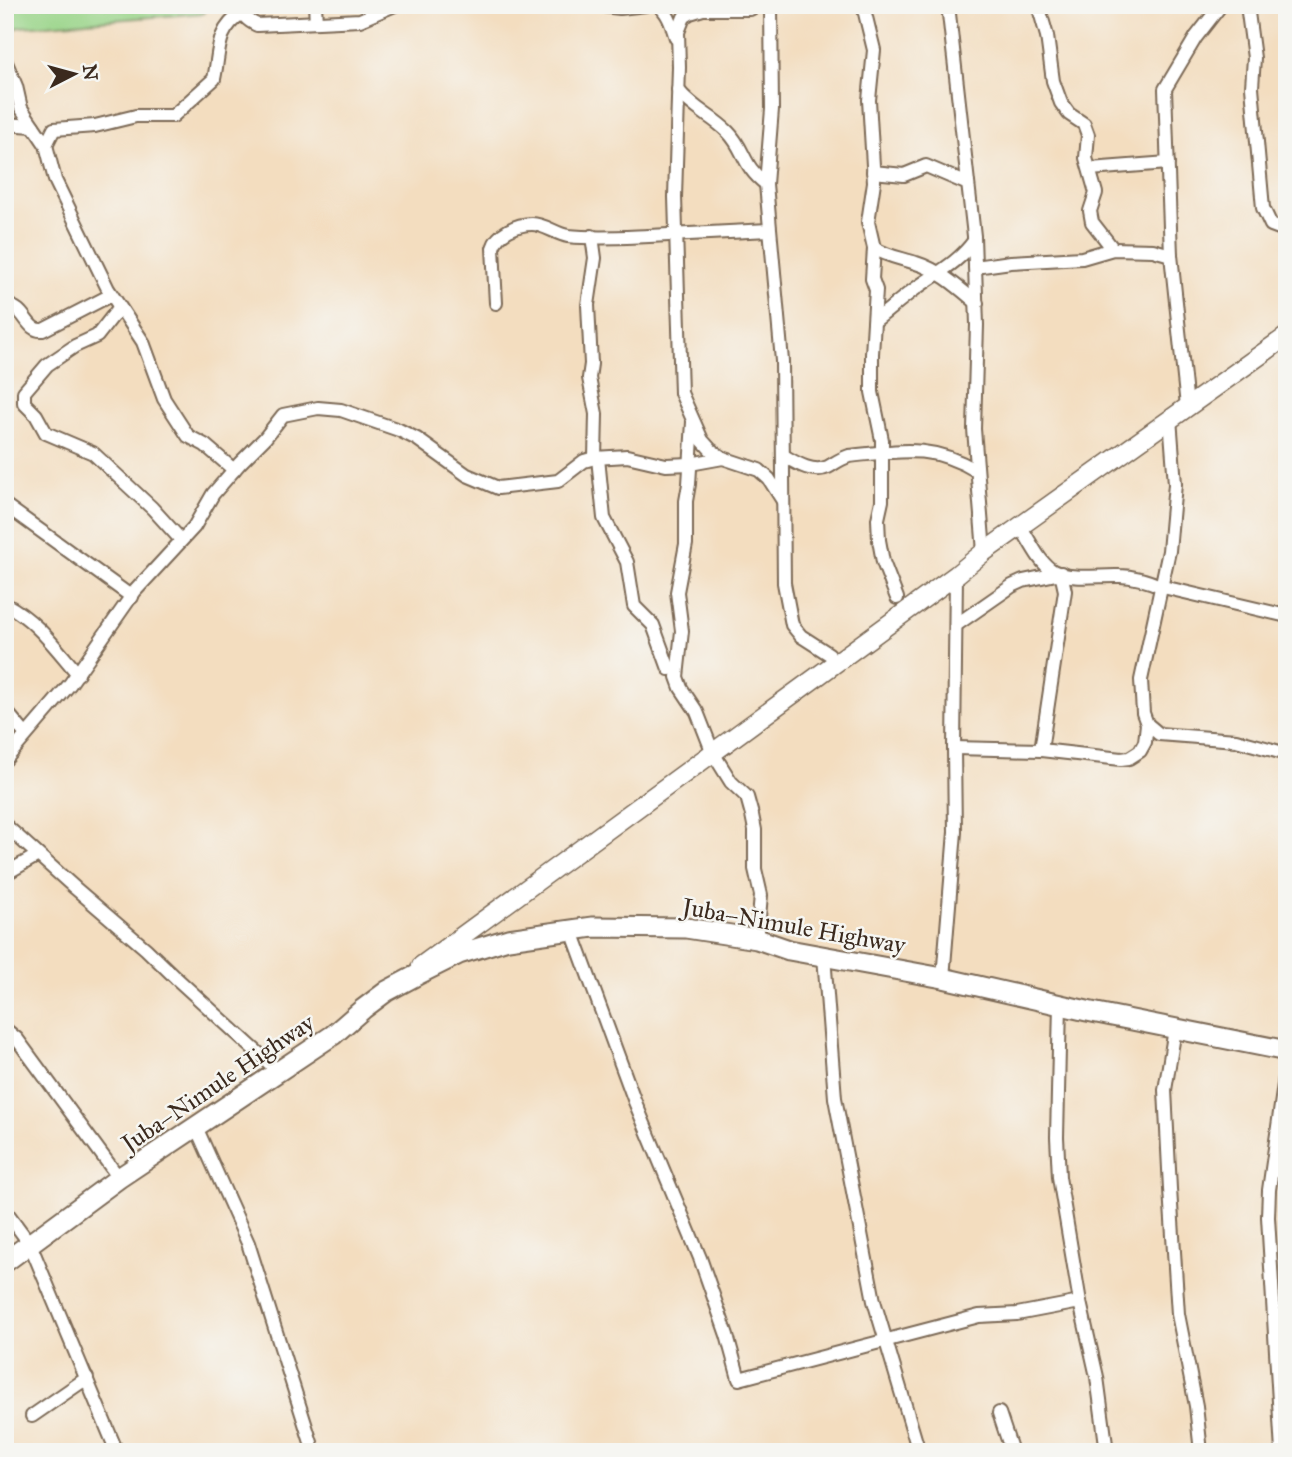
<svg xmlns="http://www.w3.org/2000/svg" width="1292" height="1457" viewBox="0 0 1292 1457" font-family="'IM FELL Great Primer',serif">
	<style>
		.green { fill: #99d488; stroke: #6a7f53; stroke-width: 2 }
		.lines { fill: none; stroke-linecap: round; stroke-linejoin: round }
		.stream { stroke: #61c3df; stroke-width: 3.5 }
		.street-casing { stroke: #7b6956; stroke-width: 16 }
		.secondary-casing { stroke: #7b6956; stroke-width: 21 }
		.primary-casing { stroke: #7b6956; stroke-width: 23 }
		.street { stroke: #fff; stroke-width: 12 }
		.secondary { stroke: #fff; stroke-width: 18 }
		.primary { stroke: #fff; stroke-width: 19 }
		.labels { text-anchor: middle; stroke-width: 5; stroke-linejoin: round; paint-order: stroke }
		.street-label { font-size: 24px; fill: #3b2a1e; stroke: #f6f6f2 }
	</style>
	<rect width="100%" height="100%" fill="#f6f6f2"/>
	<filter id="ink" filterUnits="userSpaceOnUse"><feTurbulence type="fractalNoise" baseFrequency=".0143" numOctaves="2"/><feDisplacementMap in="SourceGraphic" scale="14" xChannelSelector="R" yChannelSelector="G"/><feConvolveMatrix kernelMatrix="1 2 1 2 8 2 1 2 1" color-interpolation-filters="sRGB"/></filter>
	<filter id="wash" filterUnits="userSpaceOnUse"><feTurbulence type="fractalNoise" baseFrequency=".00686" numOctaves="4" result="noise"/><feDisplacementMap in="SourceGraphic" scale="28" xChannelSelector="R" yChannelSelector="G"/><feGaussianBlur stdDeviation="1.57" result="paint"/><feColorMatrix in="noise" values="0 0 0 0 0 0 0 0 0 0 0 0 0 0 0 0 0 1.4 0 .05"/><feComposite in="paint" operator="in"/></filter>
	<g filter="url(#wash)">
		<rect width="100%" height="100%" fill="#f3ddbf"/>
		<path class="green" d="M5,5H204V13L20,27L5,32Z"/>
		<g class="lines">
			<path class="stream" d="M12,120L13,96"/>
		</g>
	</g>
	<g filter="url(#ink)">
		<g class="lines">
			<g class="street-casing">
				<g id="street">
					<path d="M315,5L316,22"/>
					<path d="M595,5L620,8L646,5"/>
					<path d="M658,5C669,13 672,26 676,38"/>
					<path d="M757,5L750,9H703L690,13L684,17L678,32L679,67L675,197L681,393L702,440L711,450L723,458L759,470L769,479L783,501"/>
					<path d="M771,5L772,109L766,184L782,361L784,583L792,625L801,636L829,654"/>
					<path d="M863,5L874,50L869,100L874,182L868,222L874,248L872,279L876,290L872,354V392L882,440V501L878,519L879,540L883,562L897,598"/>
					<path d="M948,5L974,236L977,325L974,429L984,552"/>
					<path d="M1038,5L1047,36L1053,81L1061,103L1069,114L1084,124L1088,135L1086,158L1096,193L1090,211L1092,222L1113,249"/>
					<path d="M1247,5L1254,58L1252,87L1263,208L1271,225L1287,231"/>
					<path d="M239,6C242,16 248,21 257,25L360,20L395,5"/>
					<path d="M5,60L16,86L21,108L46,145L55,180L108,289L143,342L164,399L188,436L205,445L234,470"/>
					<path d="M678,90C694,110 711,115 728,132C745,149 742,166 766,184"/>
					<path d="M5,124L33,126"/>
					<path d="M46,145L54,129L95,126L136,116H173L214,79C220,52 215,31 242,13"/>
					<path d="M1090,169L1168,163"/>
					<path d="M873,172L904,175L926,166L968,184"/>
					<path d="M592,236L595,258L588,305L591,364L589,378L596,414L595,458"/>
					<path d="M874,248C888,257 901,258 916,263C939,270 958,287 977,303"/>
					<path d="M975,267L1011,262L1082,258L1113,249L1153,250L1171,255"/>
					<path d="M496,303L493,248C497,233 517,224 532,224C544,224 556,234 568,236C594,239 623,237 649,236C689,234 729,232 769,230"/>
					<path d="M7,306C26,307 26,332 43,330L111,295"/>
					<path d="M119,308L97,336L75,346L47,365L24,392V403L36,415L46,433L93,453L152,508L181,540"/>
					<path d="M876,320C889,310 901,299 915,289C937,273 958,263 974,241"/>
					<path d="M1187,406L1171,255L1165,89L1196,37L1221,5"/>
					<path d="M693,422L689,484L686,501V544L677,592L682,631L677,677L681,688L697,712L713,753L731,782L747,797L752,815L755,830V869L761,895L757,939"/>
					<path d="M784,456C796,463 813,474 828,467C835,463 840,459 849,456C899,451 931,443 977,471"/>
					<path d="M598,458L604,518L627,562L634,606L653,625L669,669"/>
					<path d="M5,505L132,597"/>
					<path d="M1020,526C1029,539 1039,563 1053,571C1073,581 1099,575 1120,576C1135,576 1149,581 1163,587L1287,616"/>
					<path d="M5,604C36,620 55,647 78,674"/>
					<path d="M956,625L1012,586L1023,581L1061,573L1065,591L1041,750"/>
					<path d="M5,710L26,735"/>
					<path d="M1147,724L1159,734L1236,740L1287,754"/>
					<path d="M954,748L1041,750L1121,759L1129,758L1140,751L1145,742L1147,724L1143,713L1141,680L1169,551L1175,484L1170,418"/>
					<path d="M5,760L70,684L135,591L194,527L213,494L240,463L265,438L283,415L318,408L341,410L399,430L417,439L467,475L498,488L558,481L584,461L595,458L627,456L666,465L690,464L723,458"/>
					<path d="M5,825L75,888L146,949L176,978L280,1073"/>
					<path d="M5,874L38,855"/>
					<path d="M572,931L635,1102L700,1258L727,1335L739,1379L979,1316L1017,1314L1080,1302"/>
					<path d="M824,956L835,1098L874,1301L919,1452"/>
					<path d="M943,978L955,832L954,748L956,575"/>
					<path d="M1060,1004L1057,1137L1059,1177L1080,1302L1097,1377L1107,1452"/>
					<path d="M5,1029L17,1039L119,1178"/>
					<path d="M1175,1029L1165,1090L1170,1189L1178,1314L1196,1406L1201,1452"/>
					<path d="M196,1127L248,1243L314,1452"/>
					<path d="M5,1210L30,1244L117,1452"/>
					<path d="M999,1413L1012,1452"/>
					<path d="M32,1416L87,1378"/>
					<path d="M1282,1452L1268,1217L1269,1190L1287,1063"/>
				</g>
			</g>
			<g class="secondary-casing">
				<path id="secondary" d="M421,966L956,575L984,552L1287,336"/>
			</g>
			<g class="primary-casing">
				<path id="primary" d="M5,1262L119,1178L333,1035L363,1009L387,991L417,975L459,954L508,939L593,927L686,928L757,939L789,950L943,978L1087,1011L1287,1051"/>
			</g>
			<use href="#street" class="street"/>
			<use href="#secondary" class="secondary"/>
			<use href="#primary" class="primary"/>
		</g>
	</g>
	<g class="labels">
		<g class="street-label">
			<text transform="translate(794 926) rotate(10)" y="8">Juba–Nimule Highway</text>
			<text transform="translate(218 1083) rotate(-34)" y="8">Juba–Nimule Highway</text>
		</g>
	</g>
	<rect width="1292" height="1457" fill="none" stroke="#f6f6f2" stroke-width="28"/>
	<g transform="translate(74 74) rotate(84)" stroke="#f6f6f2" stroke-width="5" paint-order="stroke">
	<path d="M0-5L12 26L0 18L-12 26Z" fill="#3b2a1e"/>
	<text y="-10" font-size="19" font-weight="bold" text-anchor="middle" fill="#3b2a1e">N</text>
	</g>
</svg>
